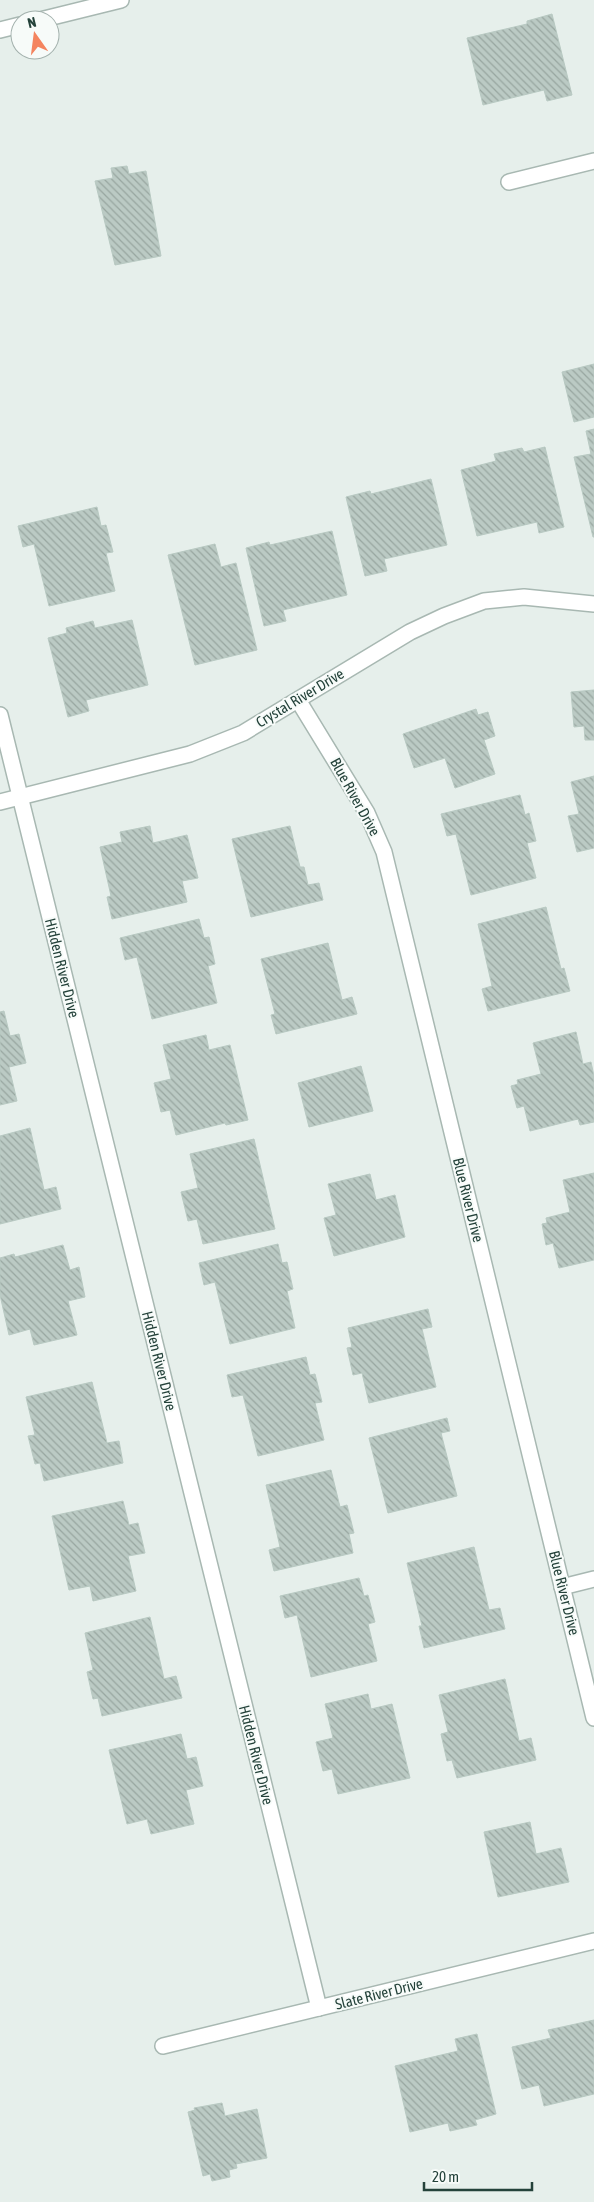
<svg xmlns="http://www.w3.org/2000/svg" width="594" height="2202" viewBox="0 0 594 2202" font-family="'Asap Condensed',sans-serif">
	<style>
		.building { fill: url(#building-back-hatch); stroke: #b8c9c2 }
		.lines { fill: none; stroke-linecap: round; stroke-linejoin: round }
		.minor-casing { stroke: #a8b8b2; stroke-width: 18 }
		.minor { stroke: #fff; stroke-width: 15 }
		.labels { text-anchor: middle; stroke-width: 4; stroke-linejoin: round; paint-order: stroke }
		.street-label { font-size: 15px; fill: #24423a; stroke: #f7fbf9 }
	</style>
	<defs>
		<pattern id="building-back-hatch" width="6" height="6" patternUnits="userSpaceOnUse" patternTransform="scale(1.25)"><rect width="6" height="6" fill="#bbcac4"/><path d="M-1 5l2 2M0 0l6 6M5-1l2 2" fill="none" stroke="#98a6a0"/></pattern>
	</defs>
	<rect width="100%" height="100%" fill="#e6efeb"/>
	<g class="building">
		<path d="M552,14L572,95L547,101L544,90L483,105L467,38L527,24V21Z"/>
		<path d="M127,166L129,174L146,171L161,256L115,265L95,181L113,178L111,168Z"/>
		<path d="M594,364V417L574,422L562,372Z"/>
		<path d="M594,429V537H593L574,457L591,454L586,431Z"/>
		<path d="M545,447L564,527L539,533L537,522L477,536L461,470L496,461L494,454L522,448L524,452Z"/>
		<path d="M431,479L447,545L384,559L387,571L365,576L346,497L370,491L371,494Z"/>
		<path d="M97,507L101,526L106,525L113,552L106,553L115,591L49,606L34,544L23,547L18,526Z"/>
		<path d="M332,531L347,595L283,610L286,621L264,626L246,548L269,542L270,545Z"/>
		<path d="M215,544L221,567L236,563L257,650L195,665L168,555Z"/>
		<path d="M132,620L148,685L86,700L89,711L68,717L48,638L67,633L66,628L93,621L95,628Z"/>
		<path d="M594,690V740H585L584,726L574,727L571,692Z"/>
		<path d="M476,709L478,715L488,712L495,736L484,740L495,774L455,788L445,758L414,768L403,734Z"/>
		<path d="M594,776V848L577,852L568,816L579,814L571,782Z"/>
		<path d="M520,795L525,815L529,813L536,841L527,843L536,878L471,895L456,834L447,836L441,814Z"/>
		<path d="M150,826L153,843L187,835L198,878L182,881L187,902L112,919L107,897L111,896L100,847L122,842L120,832Z"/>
		<path d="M290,826L300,867H304L308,885L319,883L323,900L251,917L232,839Z"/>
		<path d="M546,907L561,969L564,968L570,991L488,1011L482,989L492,986L478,924Z"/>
		<path d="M199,919L204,938L209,937L215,964L208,966L217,1003L152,1019L137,957L125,960L120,938Z"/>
		<path d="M328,943L342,1000L352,997L357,1014L276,1034L271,1015L275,1014L261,959Z"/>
		<path d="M4,1011L10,1036L19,1034L26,1063L9,1067L17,1101L0,1105V1012Z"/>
		<path d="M576,1032L583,1064L591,1062L594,1076V1122L580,1125L578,1119L530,1131L524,1106L517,1108L511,1086L518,1084L517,1080L541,1074L533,1043Z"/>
		<path d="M206,1035L209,1050L230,1045L248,1120L226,1125L225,1123L176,1135L170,1110L161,1112L154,1083L171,1079L163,1045Z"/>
		<path d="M361,1066L373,1111L309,1127L298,1083Z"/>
		<path d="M30,1128L44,1190L56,1187L61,1209L0,1224V1136Z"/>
		<path d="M254,1139L275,1229L203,1244L197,1219L188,1221L181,1192L198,1188L190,1154Z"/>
		<path d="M594,1173V1260L559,1268L553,1243L546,1245L542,1224L547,1223L546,1218L570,1212L563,1180Z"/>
		<path d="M370,1174L376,1200L395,1195L405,1237L334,1256L324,1218L336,1215L328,1184Z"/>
		<path d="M278,1244L282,1263L287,1262L293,1289L287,1291L295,1328L230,1344L215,1282L204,1285L199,1263Z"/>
		<path d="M63,1245L70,1270L79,1267L85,1297L68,1301L77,1335L34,1345L30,1329L9,1335L0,1295V1258L14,1254L15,1257Z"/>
		<path d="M428,1309L432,1327L422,1329L436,1387L369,1403L362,1373L353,1375L347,1348L352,1347L348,1328Z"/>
		<path d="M306,1357L310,1375L315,1374L322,1402L315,1403L324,1440L258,1456L243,1395L232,1397L227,1375Z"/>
		<path d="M92,1382L107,1443L119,1441L123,1463L44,1481L40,1463L35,1464L28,1436L35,1435L26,1397Z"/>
		<path d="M447,1418L450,1431L441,1433L457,1496L388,1513L369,1438Z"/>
		<path d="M331,1470L340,1507L347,1505L354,1533L349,1534L353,1553L274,1571L269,1550L280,1547L266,1485Z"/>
		<path d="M123,1501L129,1525L138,1523L145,1553L128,1556L136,1591L93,1601L90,1586L69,1590L52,1516Z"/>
		<path d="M474,1547L489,1610L500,1608L505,1629L424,1648L419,1626H422L407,1563Z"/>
		<path d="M359,1578L364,1596L368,1595L375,1622L368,1624L377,1661L311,1677L297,1615L285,1618L280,1596Z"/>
		<path d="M150,1617L164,1679L176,1676L182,1698L102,1716L98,1698L93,1699L87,1672L93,1670L85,1633Z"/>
		<path d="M505,1679L519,1741L531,1738L536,1760L457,1778L452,1760L447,1761L441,1734L448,1732L439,1695Z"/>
		<path d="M368,1694L371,1709L392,1704L410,1778L338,1794L332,1769L323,1771L316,1742L333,1738L325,1704Z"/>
		<path d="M181,1734L187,1759L196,1757L203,1786L186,1790L194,1824L151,1834L147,1819L127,1824L109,1750Z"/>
		<path d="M530,1822L536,1854L561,1848L569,1882L498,1897L484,1832Z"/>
		<path d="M594,2020V2094L544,2106L539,2085L522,2089L512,2047L551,2038L548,2030Z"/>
		<path d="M477,2034L496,2114L475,2120L477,2125L450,2131L448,2123L410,2132L395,2066L458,2051L455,2039Z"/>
		<path d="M222,2103L225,2116L257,2109L267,2158L236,2164L237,2168L229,2170L230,2177L212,2181L210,2174L203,2176L188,2112L195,2110L194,2108Z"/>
	</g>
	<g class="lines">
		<g class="minor-casing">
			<g id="minor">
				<path d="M40,20L121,0"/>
				<path d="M0,30L20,25"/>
				<path d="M509,182L594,161"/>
				<path d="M298,700L367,813L384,852L594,1718"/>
				<path d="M0,715L319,2008"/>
				<path d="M0,802L190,754L243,733L410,632L444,616L484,601L524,597L594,604"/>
				<path d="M562,1587L594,1579"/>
				<path d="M163,2046L594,1941"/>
			</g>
		</g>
		<use href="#minor" class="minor"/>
	</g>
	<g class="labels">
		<g class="street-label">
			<text transform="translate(300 698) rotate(-31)" y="5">Crystal River Drive</text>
			<text transform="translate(355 797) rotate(61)" y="5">Blue River Drive</text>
			<text transform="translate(62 968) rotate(76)" y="5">Hidden River Drive</text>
			<text transform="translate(468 1200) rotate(76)" y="5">Blue River Drive</text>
			<text transform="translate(159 1361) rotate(76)" y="5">Hidden River Drive</text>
			<text transform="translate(564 1593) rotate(76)" y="5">Blue River Drive</text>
			<text transform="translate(256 1755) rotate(76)" y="5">Hidden River Drive</text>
			<text transform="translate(379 1994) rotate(-14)" y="5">Slate River Drive</text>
		</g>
	</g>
	<g transform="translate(35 35) rotate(346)"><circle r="24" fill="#f7fbf9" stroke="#a3b1ad"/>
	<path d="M0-4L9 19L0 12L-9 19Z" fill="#f4845f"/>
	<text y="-8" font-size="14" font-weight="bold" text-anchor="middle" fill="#24423a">N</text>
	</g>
	<path d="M424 2182v8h108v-8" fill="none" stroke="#24423a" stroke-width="2.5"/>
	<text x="432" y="2182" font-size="15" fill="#24423a" stroke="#f7fbf9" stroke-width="4" paint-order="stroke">20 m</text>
</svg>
